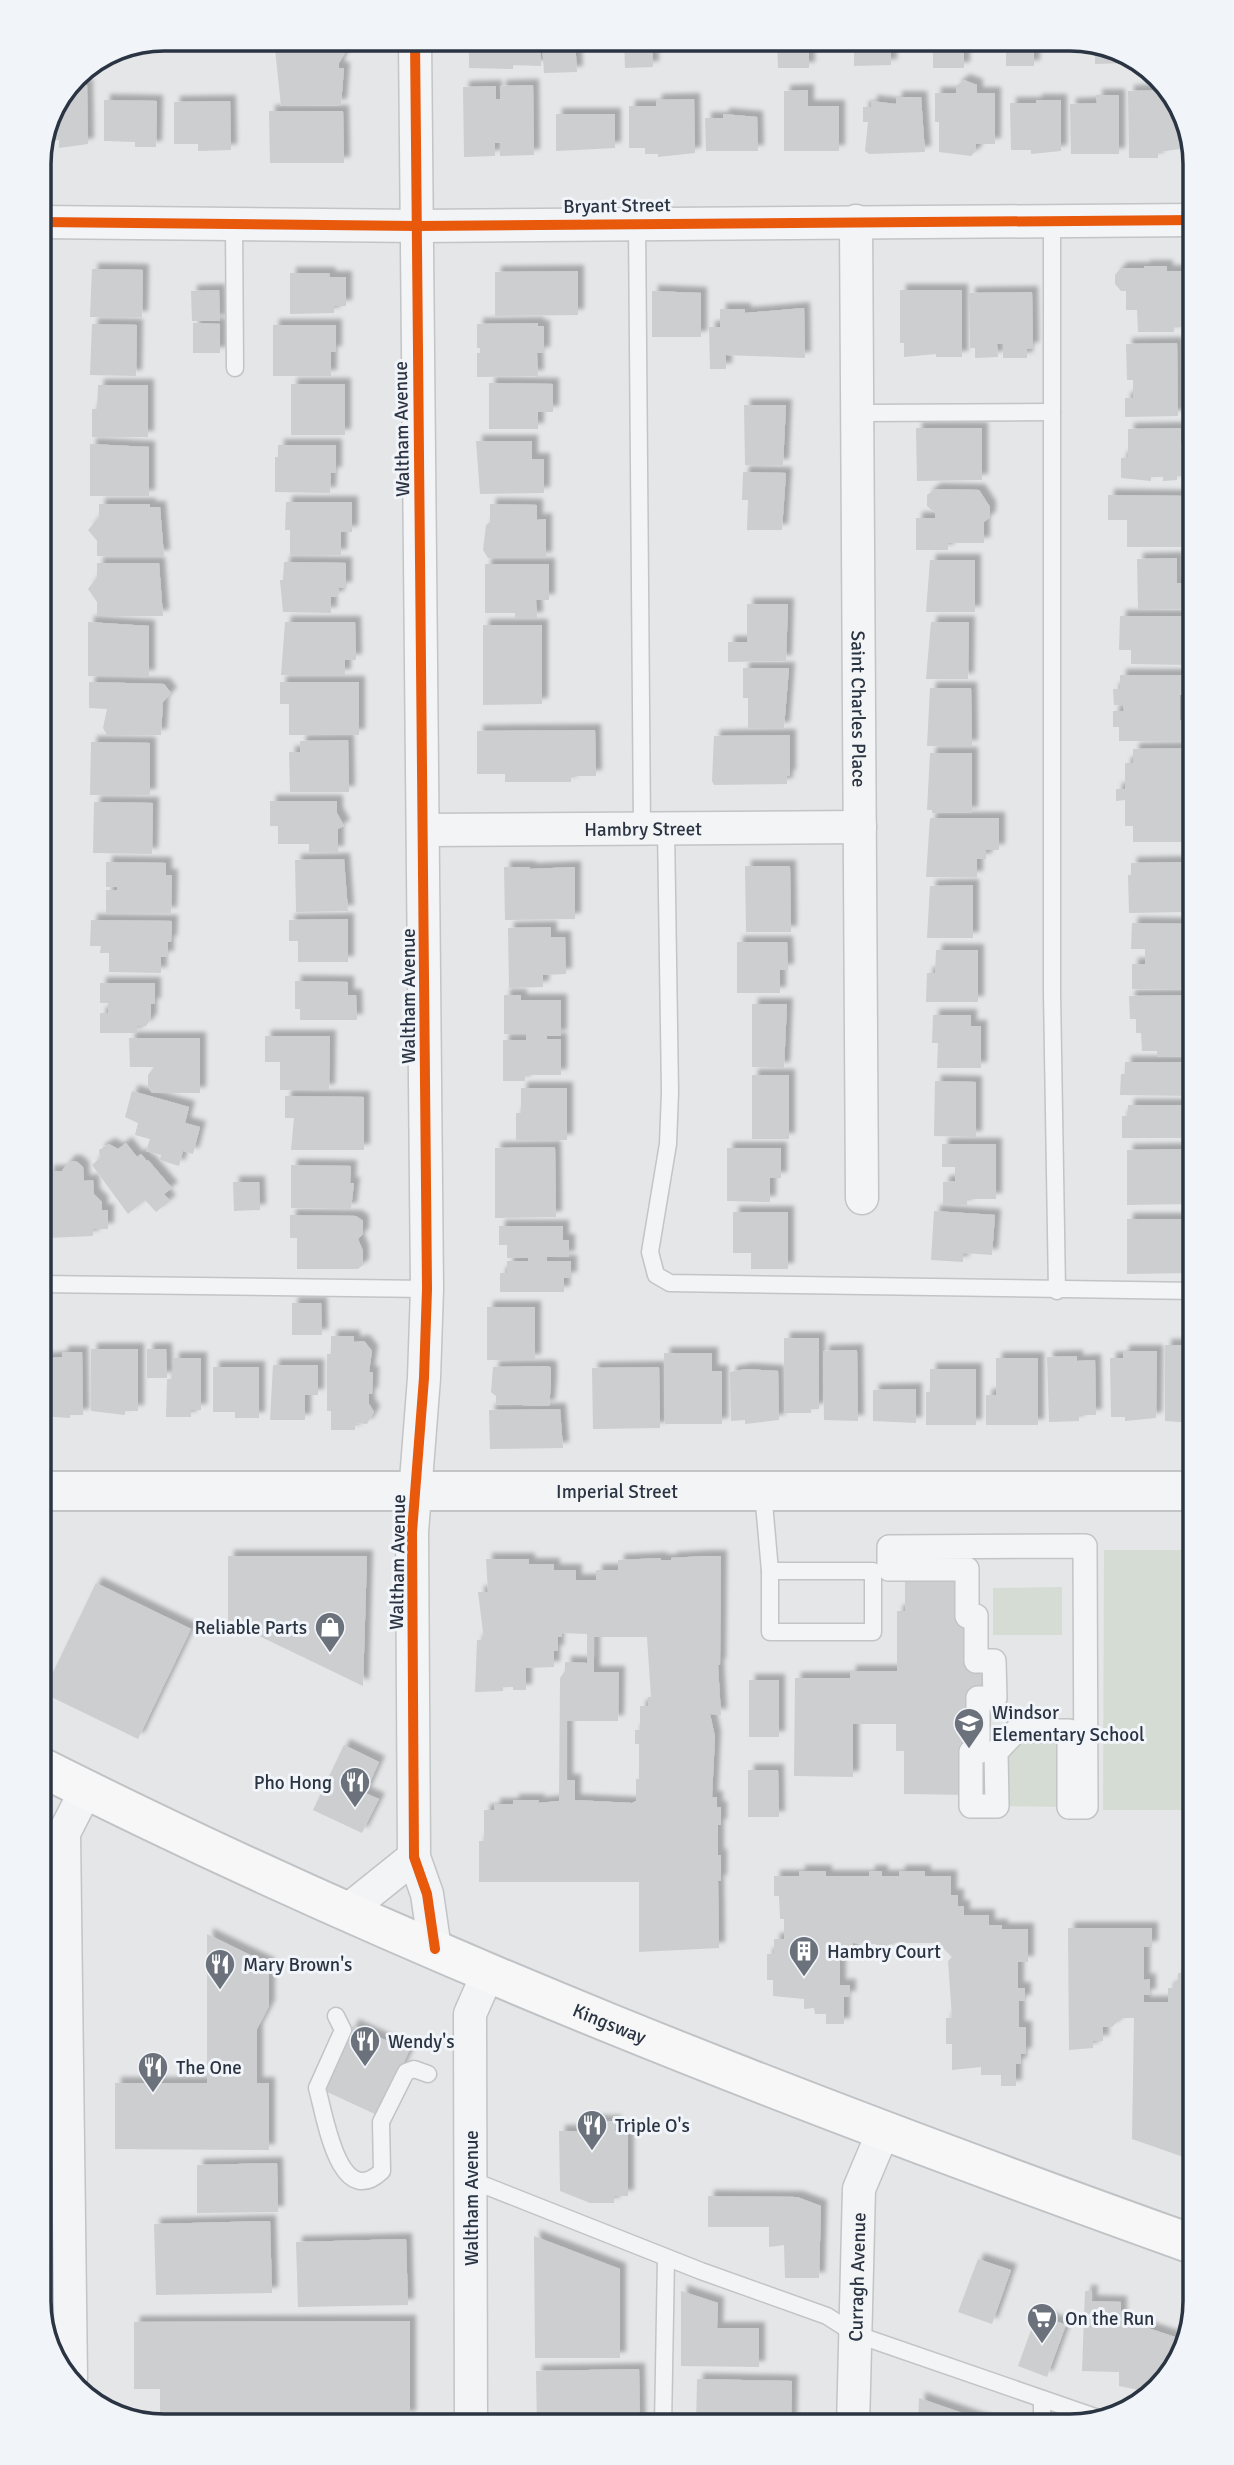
<svg xmlns="http://www.w3.org/2000/svg" width="1234" height="2465" viewBox="0 0 1234 2465" font-family="Signika,sans-serif">
	<style>
		.green { fill: #d5dcd4 }
		.building { fill: #ccced0; fill-rule: evenodd; filter: url(#shadow) }
		.lines { fill: none; stroke-linecap: round; stroke-linejoin: round }
		.service-casing { stroke: #c2c4c6; stroke-width: 19 }
		.pedestrian-casing { stroke: #c2c4c6; stroke-width: 26 }
		.minor-casing { stroke: #c2c4c6; stroke-width: 35 }
		.tertiary-casing { stroke: #c2c4c6; stroke-width: 42 }
		.primary-casing { stroke: #c0c3c6; stroke-width: 42 }
		.service { stroke: #f3f4f5; stroke-width: 16 }
		.pedestrian { stroke: #f3f4f5; stroke-width: 23 }
		.minor { stroke: #f3f4f5; stroke-width: 32 }
		.tertiary { stroke: #f3f4f5; stroke-width: 38 }
		.primary { stroke: #f7f7f7; stroke-width: 38 }
		.cycleway-casing { stroke: #f1f4f8; stroke-width: 15 }
		.cycleway { stroke: #e8590c; stroke-width: 10 }
		.labels { text-anchor: middle; stroke-width: 6; stroke-linejoin: round; paint-order: stroke }
		.street-label { font-size: 19px; fill: #2a3442; stroke: #f1f4f8 }
		.poi-label { font-size: 19px; fill: #2a3442; stroke: #f1f4f8; text-anchor: start }
		.rim { fill: none; stroke: #2a3442; stroke-width: 3.5 }
	</style>
	<defs>
		<filter id="shadow"><feDropShadow dx="6" dy="-6" stdDeviation="2" flood-color="#0004"/></filter>
	</defs>
	<rect width="100%" height="100%" fill="#e4e6e8"/>
	<g class="green">
		<path d="M1104,1550H1195V1810H1103Z"/>
		<path d="M1062,1587V1635H993V1588Z"/>
		<path d="M1016,1731H1069V1807L997,1806L996,1752Z"/>
	</g>
	<g class="building">
		<path d="M513,39H540L541,66L513,65V69L469,68V43Z"/>
		<path d="M575,39L577,72L544,73L542,41Z"/>
		<path d="M624,39H652L653,67L625,68Z"/>
		<path d="M777,39H809V68H778Z"/>
		<path d="M854,39H891V65L854,66Z"/>
		<rect x="933" y="39" width="31" height="29"/>
		<rect x="1006" y="39" width="28" height="27"/>
		<path d="M331,40L339,42L345,53L339,63V68H344L341,105L281,106L275,49H280V45L303,44V48H319L323,42Z"/>
		<path d="M1095,45L1124,56L1125,63L1095,64Z"/>
		<path d="M964,80L977,85V93H995V144H976V151L971,156L939,152V122H935V93H956V86Z"/>
		<path d="M87,85L88,144L59,148V140H50V132L71,86Z"/>
		<path d="M533,85L534,155L500,156V143H495V156L464,157L463,87L496,86V99H500V86Z"/>
		<path d="M808,90V106H839V151H784V91Z"/>
		<path d="M1166,90L1169,101H1174L1183,112L1180,149L1158,152V158H1129L1128,91Z"/>
		<path d="M1096,95H1119V154H1071L1070,104L1097,103Z"/>
		<path d="M896,97H921L925,152L869,154L865,151L868,122H863V107H871V101L896,104Z"/>
		<path d="M694,99L695,153L658,157V154H645V148H629V106H656V100Z"/>
		<path d="M104,100L157,101L156,147H135V142L104,141Z"/>
		<path d="M1036,100H1061V151L1031,154V150H1011L1010,103H1036Z"/>
		<path d="M230,101L231,150L198,151V144H174V102Z"/>
		<path d="M269,111H343L344,163H270Z"/>
		<path d="M556,114H615V148L556,151Z"/>
		<path d="M723,114L757,117L758,151H706L705,118H723Z"/>
		<path d="M1144,266H1167V271H1185L1188,292H1192L1190,327H1174V332H1138L1137,310H1126V291H1121L1115,284V275L1121,268H1144Z"/>
		<path d="M92,269L143,270L142,317H90Z"/>
		<path d="M578,271V315L495,316V272Z"/>
		<path d="M290,273H329L330,277H346V306H334V313L290,314Z"/>
		<path d="M219,290L220,321H192L191,291Z"/>
		<path d="M900,290H962V357H936V354L904,357V343H900Z"/>
		<path d="M652,291L701,293V337H652Z"/>
		<path d="M1032,292L1033,348L1027,349V358H1003V344H997L998,357L975,358V348H970L969,293Z"/>
		<path d="M804,308L805,358L726,355V369H710L709,327H720V309H745V313Z"/>
		<path d="M193,323L220,324V353H193Z"/>
		<path d="M538,323V326H544V353H537L538,376L477,377V353H480V348H477V324Z"/>
		<path d="M92,324L137,325L136,376L90,375Z"/>
		<path d="M273,325H336V352H331V376H273Z"/>
		<path d="M1177,343L1178,416L1125,417V398H1133V380H1127L1126,344Z"/>
		<path d="M489,383L553,384V412H538V429H489Z"/>
		<rect x="291" y="384" width="54" height="51"/>
		<path d="M98,385H148V437H92V409H97Z"/>
		<path d="M744,405H786L783,465H745Z"/>
		<path d="M916,428H982V480L917,481Z"/>
		<path d="M1181,428V443H1186V476H1177V480L1163,481V477H1151V481L1121,478V458L1128,457V429Z"/>
		<path d="M476,441H532V459H544V493L480,494Z"/>
		<path d="M90,444L149,447V496H90Z"/>
		<path d="M278,445H336V473H331L330,493L275,492V457H278Z"/>
		<path d="M743,472L786,473L782,530H747L748,500H742Z"/>
		<path d="M935,489L979,490L990,507V517L984,522V543H948V550H916V518H935V513L927,506V495Z"/>
		<path d="M1108,495L1189,496L1195,500L1191,517L1194,544L1191,547H1127V520H1108Z"/>
		<path d="M286,502H352V532H341V555H290V530H285Z"/>
		<path d="M99,504H150V507H160L164,556H97V541L88,530L99,517Z"/>
		<path d="M490,504L537,505V520L546,519V558H488L483,550L486,525L490,522Z"/>
		<path d="M1177,558V583H1184V609L1138,610L1137,559Z"/>
		<path d="M930,560H975V612H926Z"/>
		<path d="M284,562L346,563V588H339L338,597H331V613L283,612L280,580H283Z"/>
		<path d="M97,563H159L163,616H97V602L88,589L97,577Z"/>
		<path d="M485,564H549V600H536L537,618H515V613H485Z"/>
		<path d="M747,604H788L786,661L728,662V642H747Z"/>
		<path d="M1120,616H1183V632H1191L1188,665L1131,664V650H1119Z"/>
		<path d="M88,622L149,626V676H88Z"/>
		<path d="M285,622H355L356,660H345V675H281Z"/>
		<path d="M931,622H969L968,679H926Z"/>
		<path d="M483,625H542V704L483,705Z"/>
		<path d="M743,668H789L784,728H748V698H743Z"/>
		<path d="M1120,675H1187V695H1180V720H1186V741H1119V727H1113V711H1124L1123,705H1114L1113,689H1120Z"/>
		<path d="M89,682L164,684L171,693L163,702L161,735H107L103,728L107,709L89,708Z"/>
		<path d="M280,682H359V735H289V704H280Z"/>
		<path d="M930,688H971L972,746H927Z"/>
		<path d="M595,730L596,776H571V782H505V774H477V731Z"/>
		<path d="M790,735V776H787V784L714,785L712,781L714,736Z"/>
		<path d="M348,740L349,792H290L289,752H300V741Z"/>
		<path d="M91,742L150,743V795H90Z"/>
		<path d="M1186,748V776H1194L1195,813H1187V842H1133V826H1125V800L1116,801V789H1125V763H1133V749Z"/>
		<path d="M930,753H972V813H932V810H927Z"/>
		<path d="M270,801H337V813L344,826L338,829V852H309V844H278V826H270Z"/>
		<path d="M94,802L153,803L152,854L93,853Z"/>
		<path d="M930,818H999V850H986V859H977V877H926Z"/>
		<path d="M344,859L348,911L296,912L295,860Z"/>
		<path d="M106,862L166,863V875H172L171,913H106V890H117V887H106Z"/>
		<path d="M1183,862L1186,912L1129,913L1128,875H1131V863Z"/>
		<path d="M745,866H790L791,932H746Z"/>
		<path d="M504,867H530V869L575,867V919L505,920Z"/>
		<path d="M973,885V938H927L930,886Z"/>
		<path d="M348,919V962H298V941H289V920Z"/>
		<path d="M91,920L172,921L171,942H168V957H161V973L109,972V953H100L101,946H90Z"/>
		<path d="M1132,923L1195,924V990L1132,989V964H1145V949H1131Z"/>
		<path d="M551,927V937H565L566,974L543,975V987L509,988L508,928Z"/>
		<path d="M737,942H787L788,970H780V993H737Z"/>
		<path d="M936,950H978V1002H926L927,973H935Z"/>
		<path d="M295,981L348,982V995H356L357,1020H300V1009H295Z"/>
		<path d="M100,983H155V1004H151V1019L146,1026H137V1033H100V1013H108V1003H100Z"/>
		<path d="M504,995H521V1000H561V1036H547V1039H561V1075H525V1081H503V1040H526V1034H504Z"/>
		<path d="M1195,995V1048H1187V1056L1157,1057V1051H1142L1141,1033H1136V1019H1130L1129,996Z"/>
		<path d="M752,1004H787L784,1068L752,1067Z"/>
		<path d="M933,1015H971V1026H981V1068H937L938,1043H932Z"/>
		<path d="M265,1036H330L329,1090H280V1062H265Z"/>
		<path d="M129,1038H200V1093H152L148,1086V1075L154,1067H130Z"/>
		<path d="M1125,1062H1195V1096L1120,1095L1121,1074H1125Z"/>
		<rect x="752" y="1075" width="37" height="64"/>
		<path d="M935,1081L976,1082V1137L934,1136Z"/>
		<path d="M521,1088H567V1140H516V1113H521Z"/>
		<path d="M132,1091L189,1107L185,1123L200,1127L193,1154L183,1151L179,1166L160,1160L161,1155L146,1151L150,1139L135,1135L138,1123L125,1117Z"/>
		<path d="M285,1096L364,1097V1150H291L294,1118H285Z"/>
		<path d="M1128,1105H1195V1138H1122V1116H1128Z"/>
		<path d="M126,1143L137,1157L141,1154L147,1161L148,1160L172,1188L164,1194L170,1201L156,1212L145,1200L128,1214L92,1165L100,1158L99,1150L109,1144L118,1149Z"/>
		<path d="M942,1144H996V1199H967V1205H943V1182L955,1181V1167H942Z"/>
		<path d="M555,1147L556,1217L495,1218V1148Z"/>
		<path d="M727,1148H781V1178H770V1202L727,1201Z"/>
		<path d="M1191,1149L1192,1171H1195V1176H1191V1204L1127,1205V1150Z"/>
		<path d="M69,1161H76L83,1167L84,1181L93,1180L94,1194L102,1202V1210H108V1229H93V1236L48,1238V1171H62Z"/>
		<path d="M291,1165L351,1166L350,1183H354L351,1209L291,1208Z"/>
		<path d="M233,1182H259L260,1210L234,1211Z"/>
		<path d="M934,1211L995,1215L992,1255L963,1253V1262L931,1260Z"/>
		<path d="M733,1212H788V1269H751V1253H733Z"/>
		<path d="M290,1215L356,1216L363,1221V1234L358,1239L363,1251V1265L358,1269H297V1238H290Z"/>
		<path d="M1127,1219H1189L1195,1236V1254L1190,1273L1127,1274Z"/>
		<path d="M499,1226H563V1240H569V1257H547V1261H571V1278H564V1292H500V1273H507V1261H528V1258H507V1245H499Z"/>
		<path d="M292,1303H321L322,1335H292Z"/>
		<rect x="487" y="1307" width="48" height="53"/>
		<path d="M331,1336H354V1342L364,1341L372,1351L369,1372H373L372,1394H369V1404L374,1412L367,1424L355,1423V1430H331V1411H327V1354H331Z"/>
		<path d="M784,1338H819V1409H811V1413H784Z"/>
		<path d="M1165,1345H1185V1356H1195V1423L1165,1421Z"/>
		<path d="M91,1349H138V1411H125V1415L91,1411Z"/>
		<path d="M147,1349H166L167,1378H147Z"/>
		<path d="M857,1350L858,1421L824,1420L823,1351Z"/>
		<path d="M1123,1351H1157L1156,1418L1125,1421V1417H1111L1110,1358H1123Z"/>
		<path d="M62,1352H82L83,1415H70V1418L39,1416V1359L62,1357Z"/>
		<path d="M664,1353H712V1371H722V1424H665Z"/>
		<path d="M1077,1356V1361L1095,1360L1096,1415H1079V1421L1049,1422L1047,1357Z"/>
		<path d="M173,1358H201V1410H191V1417H166L167,1379H173Z"/>
		<path d="M996,1358H1038V1425H986V1395H996Z"/>
		<path d="M273,1365H318V1395H305V1420H270Z"/>
		<path d="M548,1366L551,1368V1384L549,1406L496,1404V1396L491,1392L493,1367Z"/>
		<path d="M213,1367H259V1418H235V1412H213Z"/>
		<path d="M659,1367L660,1428L593,1429L592,1368Z"/>
		<path d="M746,1369L778,1371L779,1420L745,1424V1420L731,1421L730,1372Z"/>
		<path d="M930,1369H976V1425H926V1392H930Z"/>
		<path d="M916,1389V1423L873,1421V1390Z"/>
		<path d="M560,1409L563,1448L490,1449L489,1410Z"/>
		<path d="M228,1556H367L363,1686L228,1621Z"/>
		<path d="M704,1556H721L720,1665H718L721,1715L710,1714L715,1737L712,1797H717V1807H721V1825H718V1855H721V1881H718L719,1948L639,1952V1882H479V1841H484V1810H494V1804H513V1800H539L538,1803L559,1801L560,1678L565,1671V1662L587,1663V1634L562,1633V1637H558V1651H554V1667L526,1668V1690H513V1687H503V1691L475,1692L477,1640H484L478,1592H488L486,1559H529V1564H554V1570H576V1580H596V1570H618V1560L661,1558V1560H671V1558ZM594,1637H647L651,1697H648V1706H640V1730H635V1744H639V1779H636V1801L632,1803L575,1800V1780H567V1721H618L619,1672H594Z"/>
		<path d="M905,1569H967L976,1661H994L978,1698L971,1795L904,1794V1751H896V1724H853V1777L794,1776L795,1678H850V1671H897V1611H905Z"/>
		<path d="M96,1583L191,1629L138,1739L43,1693Z"/>
		<rect x="749" y="1680" width="30" height="57"/>
		<path d="M344,1745L379,1762L365,1793L379,1799L362,1833L313,1810Z"/>
		<path d="M748,1770H778L779,1817H748Z"/>
		<path d="M799,1871H826V1876H869V1871H882V1876H899V1871H925V1876H951V1895H958V1906H964V1915H989V1925H1002V1929H1028V1962H1018V1988H1025V2001H1019V2027H1026V2054H1021V2064H1016V2086H1001V2075H981V2067L952,2070V2044H946V2018H952L948,1961L952,1957L943,1948L938,1951V1943H889V1949H876V1944L853,1943V1951L845,1959H840V1985H850V1997H844V2024H826V2014H815L814,2008L804,2009V1999L773,1996V1980H767V1954H774V1939H784V1919H780L779,1896H774V1876H799Z"/>
		<path d="M1068,1928H1152V1947H1144V1980L1150,1979V1995H1144V2002H1168V1988H1174V1982H1178V1973H1182V1958H1195V2161L1132,2139L1134,2018H1121L1112,2027H1103V2041H1093V2048L1069,2050Z"/>
		<path d="M207,1934L269,1964V2006L257,2029V2083H269V2150L115,2149V2083H207Z"/>
		<path d="M353,2025L409,2051L379,2116L323,2090Z"/>
		<path d="M590,2121H615V2131H628V2196H614V2203H590L560,2191L559,2131H590Z"/>
		<path d="M277,2163L278,2212L197,2213V2165Z"/>
		<path d="M708,2196L797,2197L821,2206L819,2278H785L784,2245L769,2247V2227H708Z"/>
		<path d="M270,2221L272,2293L156,2295L154,2224Z"/>
		<path d="M534,2236L620,2269V2358H535Z"/>
		<path d="M406,2239L408,2305L298,2307L296,2242Z"/>
		<path d="M978,2259L1011,2270L992,2324L958,2312Z"/>
		<path d="M681,2291L718,2303L717,2328H759V2367L681,2366Z"/>
		<path d="M1085,2291H1092L1091,2301L1121,2302V2325L1142,2326L1184,2340L1174,2371L1149,2392L1119,2386V2372L1082,2371Z"/>
		<path d="M1037,2314L1066,2325L1047,2377L1018,2366Z"/>
		<path d="M410,2321V2417L160,2418V2389H134V2322Z"/>
		<path d="M639,2369L640,2426H537L536,2371Z"/>
		<path d="M697,2379L792,2381L791,2426H696Z"/>
		<path d="M919,2398L1000,2426H918Z"/>
	</g>
	<g class="lines">
		<g class="service-casing">
			<g id="service">
				<path d="M1052,220V993L1057,1291"/>
				<path d="M637,222L642,828"/>
				<path d="M234,223L235,368"/>
				<path d="M858,413L1052,412"/>
				<path d="M666,828L670,1092L668,1144L650,1252L656,1275L670,1283L1195,1291"/>
				<path d="M39,1284L427,1289"/>
				<path d="M763,1492L770,1571"/>
				<rect x="770" y="1571" width="103" height="61"/>
				<path d="M39,1970L66,1983"/>
				<path d="M336,2016L343,2030L317,2088C325,2116 339,2212 382,2171L381,2122L406,2072L414,2069L428,2074"/>
				<path d="M471,2180L701,2271L827,2316L855,2334L1104,2420"/>
				<path d="M663,2426L666,2258"/>
				<path d="M1042,2426V2399"/>
			</g>
		</g>
		<g class="pedestrian-casing">
			<path id="pedestrian" d="M1085,1546L1086,1807H1069V1731H1016L996,1752L997,1806H971V1752H978V1698H995L994,1661H976V1616H967V1569H889V1547Z"/>
		</g>
		<g class="minor-casing">
			<g id="minor">
				<path d="M415,39L427,1289L424,1378L412,1532L414,1857L427,1894L435,1949"/>
				<path id="s1" d="M856,221L862,1198"/>
				<path d="M39,222L418,226L1195,220"/>
				<path id="s2" d="M424,830L860,827"/>
				<path d="M348,1910L414,1857"/>
				<path d="M71,2378L64,1833L86,1790"/>
				<path d="M471,2426L470,2014L488,1973"/>
				<path id="s3" d="M853,2426L859,2189L883,2132"/>
			</g>
		</g>
		<g class="tertiary-casing">
			<g id="tertiary">
				<path id="s4" d="M39,1491H1195"/>
			</g>
		</g>
		<g class="primary-casing">
			<g id="primary">
				<path id="s5" d="M39,1766C412,1954 802,2104 1195,2245"/>
			</g>
		</g>
		<use href="#service" class="service"/>
		<use href="#pedestrian" class="pedestrian"/>
		<use href="#minor" class="minor"/>
		<use href="#tertiary" class="tertiary"/>
		<use href="#primary" class="primary"/>
		<g class="cycleway-casing">
			<g id="cycleway">
				<path d="M415,39L427,1289L424,1378L412,1532L414,1857L427,1894L435,1949"/>
				<path d="M39,222L418,226L1195,220"/>
			</g>
		</g>
		<use href="#cycleway" class="cycleway"/>
	</g>
	<defs>
		<g id="shop-pin" transform="scale(1.575)"><path d="M0 17L-7.5 6A9.5 9.5 0 1 1 7.5 6Z" fill="#6b727c" stroke="#f1f4f8"/><path d="M-5-2.5h2.3a2.7 3.5 0 0 1 5.4 0H5L5.5 6h-11ZM-1.5-2.5h3a1.5 2.3 0 0 0-3 0Z" fill="#fff"/></g>
		<g id="school-pin" transform="scale(1.575)"><path d="M0 17L-7.5 6A9.5 9.5 0 1 1 7.5 6Z" fill="#6b727c" stroke="#f1f4f8"/><path d="M0-5L7-2L0 1L-7-2ZM-4 1L0 2.5L4 1V4Q0 6-4 4Z" fill="#fff"/></g>
		<g id="restaurant-pin" transform="scale(1.575)"><path d="M0 17L-7.5 6A9.5 9.5 0 1 1 7.5 6Z" fill="#6b727c" stroke="#f1f4f8"/><path d="M-5-6h1v4h1v-4h1v4h1v-4h1v5L-1.5 .5V6h-2V.5L-5-1ZM5-6V6H3V1.5H1.5Q1.5-4 5-6Z" fill="#fff"/></g>
		<g id="building-pin" transform="scale(1.575)"><path d="M0 17L-7.5 6A9.5 9.5 0 1 1 7.5 6Z" fill="#6b727c" stroke="#f1f4f8"/><path d="M-4-6H4V6H1V3H-1V6H-4ZM-2.5-4.3h1.7v1.8h-1.7ZM.8-4.3h1.7v1.8H.8ZM-2.5-1h1.7V.8h-1.7ZM.8-1h1.7V.8H.8Z" fill="#fff"/></g>
		<g id="supermarket-pin" transform="scale(1.575)"><path d="M0 17L-7.5 6A9.5 9.5 0 1 1 7.5 6Z" fill="#6b727c" stroke="#f1f4f8"/><path d="M-6-5.5h2.5l.6 2H6L4.5 2H-2.5L-4.4-4H-6ZM-1.5 3.2a1.3 1.3 0 1 0 .1 0ZM3 3.2a1.3 1.3 0 1 0 .1 0Z" fill="#fff"/></g>
	</defs>
	<g fill-rule="evenodd">
		<use href="#shop-pin" x="330" y="1627"/>
		<use href="#school-pin" x="969" y="1723"/>
		<use href="#restaurant-pin" x="355" y="1782"/>
		<use href="#building-pin" x="804" y="1951"/>
		<use href="#restaurant-pin" x="220" y="1964"/>
		<use href="#restaurant-pin" x="365" y="2041"/>
		<use href="#restaurant-pin" x="153" y="2067"/>
		<use href="#restaurant-pin" x="592" y="2125"/>
		<use href="#supermarket-pin" x="1042" y="2318"/>
	</g>
	<g class="labels">
		<g class="street-label">
			<text transform="translate(617 205) rotate(-1)" y="7">Bryant Street</text>
			<text transform="translate(401 429) rotate(-91)" y="7">Waltham Avenue</text>
			<text dy="7" stroke="none"><textPath href="#s1" startOffset="488">Saint Charles Place</textPath></text>
			<text dy="7" stroke="none"><textPath href="#s2" startOffset="219">Hambry Street</textPath></text>
			<text transform="translate(408 996) rotate(-90)" y="7">Waltham Avenue</text>
			<text dy="7" stroke="none"><textPath href="#s4" startOffset="578">Imperial Street</textPath></text>
			<text transform="translate(397 1562) rotate(-89)" y="7">Waltham Avenue</text>
			<text dy="7" stroke="none"><textPath href="#s5" startOffset="626">Kingsway</textPath></text>
			<text transform="translate(471 2198) rotate(-90)" y="7">Waltham Avenue</text>
			<text dy="7" stroke="none"><textPath href="#s3" startOffset="149">Curragh Avenue</textPath></text>
		</g>
		<g class="poi-label">
			<text x="307" y="1634" text-anchor="end">Reliable Parts</text>
			<text x="992" y="1719">Windsor<tspan x="992" dy="22">Elementary School</tspan></text>
			<text x="332" y="1789" text-anchor="end">Pho Hong</text>
			<text x="827" y="1958">Hambry Court</text>
			<text x="243" y="1971">Mary Brown's</text>
			<text x="388" y="2048">Wendy's</text>
			<text x="176" y="2074">The One</text>
			<text x="615" y="2132">Triple O's</text>
			<text x="1065" y="2325">On the Run</text>
		</g>
	</g>
	<path d="M0 0H1234V2465H0ZM164 51H1070A113 113 0 0 1 1183 164V2301A113 113 0 0 1 1070 2414H164A113 113 0 0 1 51 2301V164A113 113 0 0 1 164 51Z" fill="#f1f4f8" fill-rule="evenodd"/>
	<path class="rim" d="M164 51H1070A113 113 0 0 1 1183 164V2301A113 113 0 0 1 1070 2414H164A113 113 0 0 1 51 2301V164A113 113 0 0 1 164 51Z"/>
</svg>
